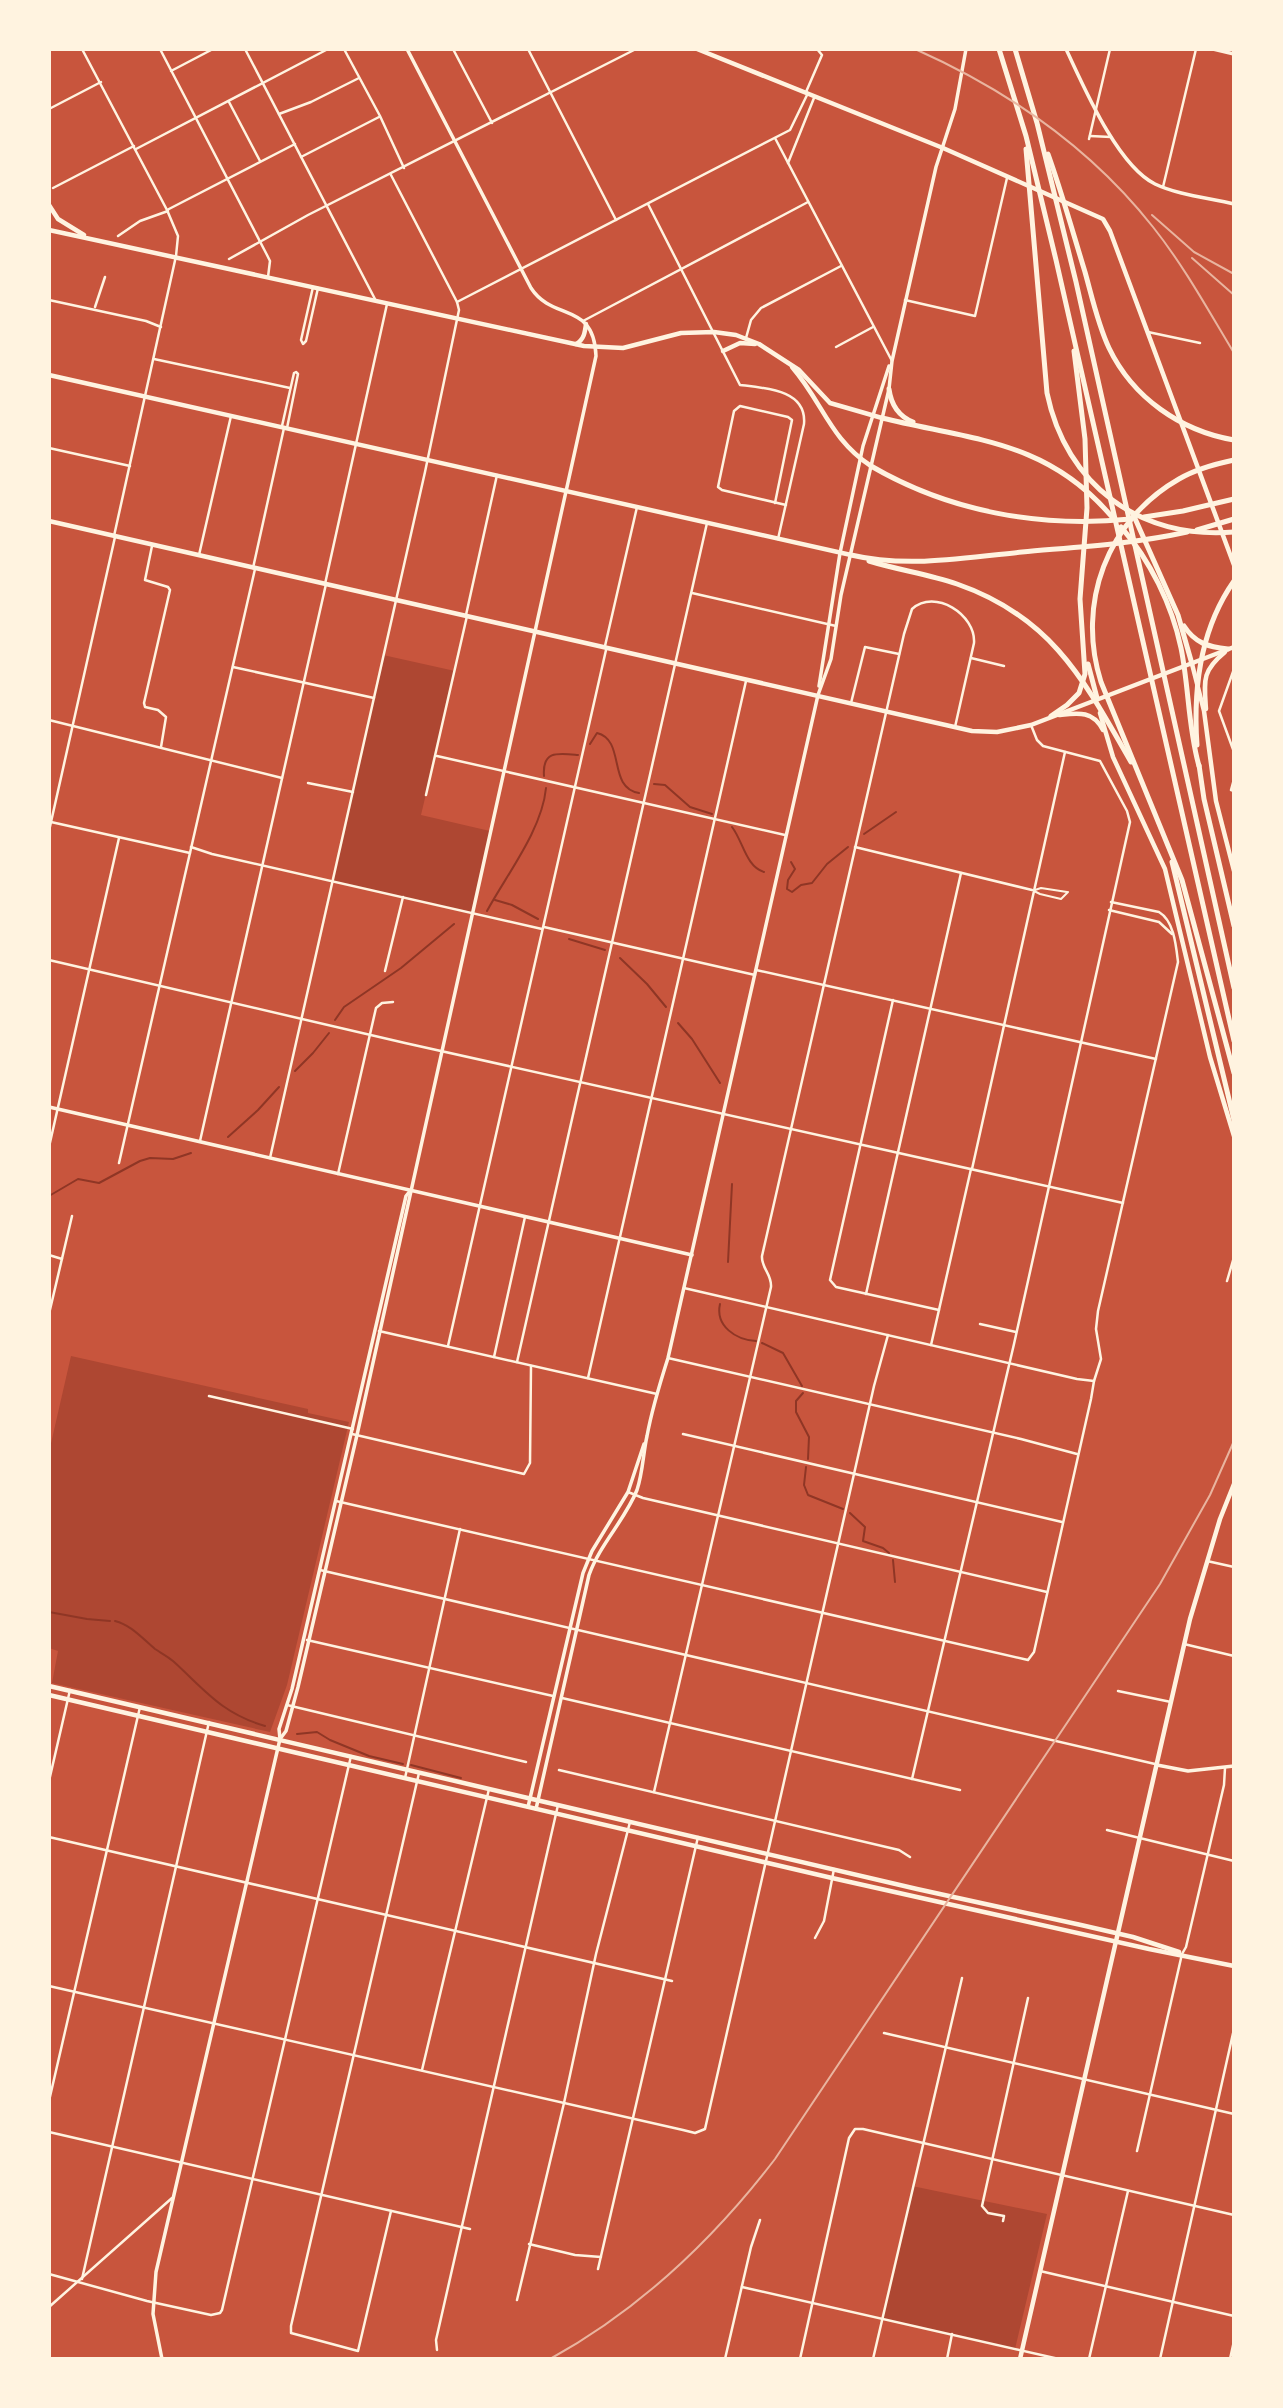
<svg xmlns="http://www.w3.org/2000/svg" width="1283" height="2408" viewBox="0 0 1283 2408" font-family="Montserrat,sans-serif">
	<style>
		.green { fill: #ae4732 }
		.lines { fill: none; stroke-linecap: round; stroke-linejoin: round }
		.stream { stroke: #8f3625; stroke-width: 2 }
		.service { stroke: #fff3e0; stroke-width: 2 }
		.minor { stroke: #fff3e0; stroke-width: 2.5 }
		.tertiary { stroke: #fff3e0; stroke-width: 3.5 }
		.secondary { stroke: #fff3e0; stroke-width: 4.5 }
		.primary { stroke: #fff3e0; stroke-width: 4.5 }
		.motorway { stroke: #fff3e0; stroke-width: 5 }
		.rail { stroke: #e9b49f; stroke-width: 2 }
	</style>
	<rect width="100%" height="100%" fill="#c8553d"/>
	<g class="green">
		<path d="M383,655L455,671L421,815L490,831L472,914L333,881Z"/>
		<path d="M71,1356L308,1409V1413L349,1422L287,1685L270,1732L52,1683L58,1651L49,1648V1452Z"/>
		<path d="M912,2186L1047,2214L1015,2349L882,2318Z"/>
	</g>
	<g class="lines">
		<g class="stream">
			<path d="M590,744L597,733C626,740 607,788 639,793"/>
			<path d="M544,776C542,750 558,753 578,755"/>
			<path d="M654,784L665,785L690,807L712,814"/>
			<path d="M732,827C743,841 746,867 764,872"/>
			<path d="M864,834L896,812"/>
			<path d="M791,862L795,869L788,880L787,889L792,892L801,885L812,883L827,864L848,847"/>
			<path d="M495,900L512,905L538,919"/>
			<path d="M487,911C507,874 542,830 546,788"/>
			<path d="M569,939L605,950"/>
			<path d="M620,958L647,984L666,1007"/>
			<path d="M335,1020L344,1007L401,968L454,924"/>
			<path d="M678,1023L692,1039L720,1083"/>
			<path d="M295,1071L313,1053L329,1033"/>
			<path d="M228,1137L258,1110L279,1087"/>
			<path d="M49,1196L78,1179L99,1183L140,1161L150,1158L173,1159L191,1153"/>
			<path d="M728,1262L732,1184"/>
			<path d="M720,1304C715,1326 736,1340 756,1341"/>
			<path d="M762,1343L783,1353L802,1386"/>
			<path d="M803,1393L796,1401V1412L809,1437L808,1459"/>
			<path d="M806,1467L804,1485L808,1495L843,1509"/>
			<path d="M850,1513L865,1527L863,1541L883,1548L889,1553"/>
			<path d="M893,1560L895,1582"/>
			<path d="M49,1612L87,1619L110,1621"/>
			<path d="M115,1621C131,1625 142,1638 155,1649C161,1653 167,1656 173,1661C205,1690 221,1713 265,1726"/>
			<path d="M297,1734L317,1732L330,1740L369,1756L403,1764"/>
			<path d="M411,1765L461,1778"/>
		</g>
		<g class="service">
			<path d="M1035,890L1041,888L1067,892"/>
			<path d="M1034,891L1040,894L1061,899L1068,892"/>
		</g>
		<g class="minor">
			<path d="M82,49L167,210L178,236L176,256L114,536"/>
			<path d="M160,49L267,255L270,261L268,277"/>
			<path d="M245,49L376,301"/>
			<path d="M344,49L380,116L404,168"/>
			<path d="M453,49L492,123"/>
			<path d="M528,49L616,220"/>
			<path d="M171,71L213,49"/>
			<path d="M806,92L822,55L817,49"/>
			<path d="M229,102L260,161"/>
			<path d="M49,109L101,82"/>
			<path d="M279,114L311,102L359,78"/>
			<path d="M1090,136L1111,137"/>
			<path d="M775,138L892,361"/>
			<path d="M1089,139L1110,49"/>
			<path d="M136,149L328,49"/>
			<path d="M301,157L379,117"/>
			<path d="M788,163L814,98"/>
			<path d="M391,175L457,302"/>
			<path d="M1163,187L1196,49"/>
			<path d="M53,188L134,146"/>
			<path d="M648,204L740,385C766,388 807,390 804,424L778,539"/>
			<path d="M167,210L295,144"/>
			<path d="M118,236L140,221L168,211"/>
			<path d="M229,259L308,215L636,49"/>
			<path d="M313,287L301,340L303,344L306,341L318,288"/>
			<path d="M49,300L146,321L161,327"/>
			<path d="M905,300L975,316L1007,178"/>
			<path d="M95,307L105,277"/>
			<path d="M583,321L808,202"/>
			<path d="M1148,332L1200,343"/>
			<path d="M746,338L751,320L761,308L841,266"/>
			<path d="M836,347L873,327"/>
			<path d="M154,359L290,388"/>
			<path d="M282,426L294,373L296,372L298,374L287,428"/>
			<path d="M49,448L130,466"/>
			<path d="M775,503L792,420L788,417L740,406L734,411L718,487L722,490L786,505"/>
			<path d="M152,546L145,580L168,587L170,590L144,703L145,707L158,710L166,717L161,747"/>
			<path d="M199,555L231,416"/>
			<path d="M253,568L284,428"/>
			<path d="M325,584L387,304"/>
			<path d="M692,593L836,626"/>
			<path d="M466,615L497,475"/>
			<path d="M605,646L637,507"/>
			<path d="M971,658L1004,666"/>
			<path d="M233,667L374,698"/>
			<path d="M1234,669L1219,711L1234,752"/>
			<path d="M851,703L865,647L899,654"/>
			<path d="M49,720L282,778"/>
			<path d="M437,756L785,835"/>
			<path d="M1234,779L1231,790L1234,791"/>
			<path d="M308,783L353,792"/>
			<path d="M426,795L467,616"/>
			<path d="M51,822L190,853"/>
			<path d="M49,831L115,537"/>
			<path d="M191,847L212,854L542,929"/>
			<path d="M855,847L1032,890"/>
			<path d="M1109,910L1159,922L1172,934"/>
			<path d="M544,927L755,975"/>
			<path d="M49,960L405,1043L1123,1203"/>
			<path d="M756,970L1156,1059"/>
			<path d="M385,971L403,897"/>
			<path d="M893,1000L830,1280L836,1287L939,1310"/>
			<path d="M200,1141L326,584"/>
			<path d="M49,1147L119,838"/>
			<path d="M270,1158L425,472L459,310L457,302L790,130L808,93"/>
			<path d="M119,1163L255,569"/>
			<path d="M972,1169L1065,752"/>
			<path d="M338,1174L376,1008L382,1003L393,1002"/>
			<path d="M49,1255L62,1259"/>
			<path d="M1227,1281L1234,1257"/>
			<path d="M684,1288L1077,1379L1094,1381"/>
			<path d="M866,1294L961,873"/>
			<path d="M49,1314L72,1216"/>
			<path d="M980,1324L1016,1332"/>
			<path d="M379,1331L657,1394"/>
			<path d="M931,1345L971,1169"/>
			<path d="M448,1346L606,650"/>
			<path d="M494,1357L525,1217"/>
			<path d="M668,1358L1021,1439L1077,1454"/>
			<path d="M517,1362L707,523"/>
			<path d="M588,1378L746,681"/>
			<path d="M209,1396L353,1429"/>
			<path d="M352,1434L524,1474L530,1463L531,1366"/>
			<path d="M683,1434L1062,1522"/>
			<path d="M628,1492L643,1498L1047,1592"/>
			<path d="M336,1501L1028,1660L1034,1652L1091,1399L1094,1381L1101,1359L1096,1329L1098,1311L1178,962C1176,945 1174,921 1159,912L1111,902"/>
			<path d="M1207,1561L1234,1567"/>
			<path d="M320,1570L1155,1764"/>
			<path d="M307,1640L553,1696"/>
			<path d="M1184,1644L1234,1656"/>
			<path d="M1118,1691L1171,1702"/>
			<path d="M562,1698L960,1790"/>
			<path d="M287,1705L526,1762"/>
			<path d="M559,1770L899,1850L910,1857"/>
			<path d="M405,1778L460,1529"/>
			<path d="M912,1779L1014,1344L1130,822L1127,811L1100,761L1043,746L1037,740L1031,725"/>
			<path d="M49,1781L70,1690"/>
			<path d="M654,1792L771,1287C772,1274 761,1268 762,1256L904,634L912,609C935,588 976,615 974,643L955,727"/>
			<path d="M1107,1830L1234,1861"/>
			<path d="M49,1837L672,1981"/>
			<path d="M815,1938L824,1921L834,1869"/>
			<path d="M49,1986L683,2130L695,2133L705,2129L874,1386L888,1335"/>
			<path d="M884,2033L1234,2114"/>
			<path d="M422,2070L489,1789"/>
			<path d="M49,2101L140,1707"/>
			<path d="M49,2132L470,2229"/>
			<path d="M1137,2151L1182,1954L1186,1947L1224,1785L1225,1768"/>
			<path d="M391,2211L358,2351L291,2333V2326L419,1773"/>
			<path d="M1003,2221L1004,2216L988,2213L982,2206L1028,1998"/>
			<path d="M529,2244L575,2255L601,2257"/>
			<path d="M598,2269L698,1837"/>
			<path d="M1040,2271L1234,2316"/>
			<path d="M49,2274L147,2301L211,2315L220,2313L222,2310L351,1756"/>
			<path d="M82,2279L209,1722"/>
			<path d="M742,2287L1059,2359"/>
			<path d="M517,2300L564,2103L596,1954L630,1822"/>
			<path d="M49,2307L172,2198"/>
			<path d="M437,2350L436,2340L558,1805"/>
			<path d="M725,2359L751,2247L760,2220"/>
			<path d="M800,2359L849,2138L855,2129H863L1234,2215"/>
			<path d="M873,2359L962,1978"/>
			<path d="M947,2359L952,2334"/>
			<path d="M1089,2359L1128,2191"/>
			<path d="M1160,2359L1234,2029"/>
			<path d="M1230,2359L1234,2341"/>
		</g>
		<g class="tertiary">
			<path d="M1066,49C1084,87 1117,165 1155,184C1178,195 1209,198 1234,204"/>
			<path d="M1213,49L1234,54"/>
			<path d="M819,686L840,553L863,446L889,366"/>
			<path d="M49,1107L692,1255"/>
			<path d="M280,1739L286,1731L298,1687L357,1435L596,356C594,301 553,322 531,288L407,49"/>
			<path d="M1157,1765L1188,1771L1234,1766"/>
			<path d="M528,1807L583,1573L592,1551L628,1492L644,1444"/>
			<path d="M536,1809L589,1575C600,1544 625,1520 637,1490C643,1472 643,1454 647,1436C652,1409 660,1383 668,1358L818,695L831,659L841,595L889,389L892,361L936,167L955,109L966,49"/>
			<path d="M162,2359L153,2314L156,2272L280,1739L279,1729L292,1689L406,1196L410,1191"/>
		</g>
		<g class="secondary">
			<path d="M49,205L58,219L84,235"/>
			<path d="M49,230L584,346L623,348L681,333L714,332L736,335L759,344L799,370L830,403L882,418"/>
			<path d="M576,344C584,340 585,332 586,324"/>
			<path d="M723,351L740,343L755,344"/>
			<path d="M792,367C823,403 830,439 871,466"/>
			<path d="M49,375L851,555"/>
			<path d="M49,521L972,731L997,732L1031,725L1234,647"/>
			<path d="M1192,664L1204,711L1216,801L1234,871"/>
			<path d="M1206,709C1204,680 1202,671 1225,652"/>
			<path d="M1100,713L1113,757L1165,869L1210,1057L1234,1136"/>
			<path d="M1059,715C1077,713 1093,710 1103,730"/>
			<path d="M49,1686L917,1889L1081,1925L1133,1937L1179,1952"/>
			<path d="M49,1695L832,1878L1149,1949L1234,1966"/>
			<path d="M1020,2359L1190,1619L1220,1519L1234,1484"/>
		</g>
		<path class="primary" d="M697,49L943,148L1103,219L1110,231L1234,565"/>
		<g class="motorway">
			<path d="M999,49L1026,136L1056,260L1234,1041"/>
			<path d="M1015,49L1037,123L1076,282L1234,988"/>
			<path d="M1026,149L1047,393C1066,485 1140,540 1234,532"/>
			<path d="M1048,154C1062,193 1073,233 1085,272C1092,297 1098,325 1109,348C1133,398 1181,431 1234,440"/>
			<path d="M889,389C891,404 898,416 913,422"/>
			<path d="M882,418C972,440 1047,440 1112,517"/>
			<path d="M1234,460C1215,464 1196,469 1179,479C1107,520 1076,604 1101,682L1182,880L1234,1073"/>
			<path d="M871,466C950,512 1040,528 1131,519"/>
			<path d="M1133,514L1178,615L1192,664"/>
			<path d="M1144,517L1183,511L1234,499"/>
			<path d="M1121,527C1150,560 1172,605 1181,648C1189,687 1188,728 1199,766"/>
			<path d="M1197,530L1234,519"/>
			<path d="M851,555C906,568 966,558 1022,552C1077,547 1133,544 1187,532"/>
			<path d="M869,561C898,570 928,574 957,584C1052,617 1084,680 1131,762"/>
			<path d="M1184,626C1195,643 1208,647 1228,649"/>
			<path d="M1088,664L1097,698"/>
			<path d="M1051,716L1067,705L1079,693L1085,674L1080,599L1087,508L1085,439L1074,351"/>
			<path d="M1197,745C1193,688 1201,628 1234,581"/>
			<path d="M1199,765L1204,799L1234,926"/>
			<path d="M1172,862L1234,1120"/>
		</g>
		<g class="rail">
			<path d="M915,49C1007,90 1090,147 1153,227C1184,266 1208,310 1234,353"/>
			<path d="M1152,215L1194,252L1234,274"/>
			<path d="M1192,258L1234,295"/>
			<path d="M550,2359C639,2310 713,2240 775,2159L1160,1584L1210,1495L1234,1441"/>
		</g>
	</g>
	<rect width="1283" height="2408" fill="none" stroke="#fff3e0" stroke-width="102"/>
</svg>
